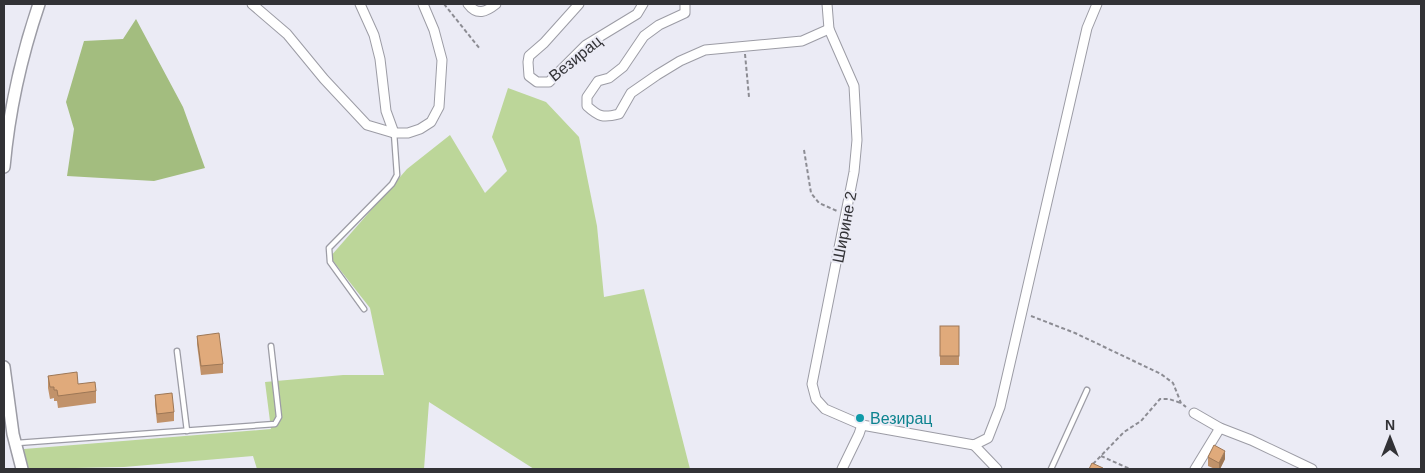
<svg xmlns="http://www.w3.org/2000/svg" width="1425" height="473" viewBox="0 0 1425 473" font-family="Helvetica,sans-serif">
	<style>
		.green { fill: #bcd699 }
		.forest { fill: #a3bd7f }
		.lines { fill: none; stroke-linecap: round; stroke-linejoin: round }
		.service-casing { stroke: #9c9ca5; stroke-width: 7 }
		.minor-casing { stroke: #9c9ca5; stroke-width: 11 }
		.tertiary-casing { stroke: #9c9ca5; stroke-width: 14 }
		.path { stroke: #8c8c93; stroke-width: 2; stroke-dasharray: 4 2.5; stroke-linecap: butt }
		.service { stroke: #fff; stroke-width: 4.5 }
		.minor { stroke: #fff; stroke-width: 9 }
		.tertiary { stroke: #fff; stroke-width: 11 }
		.wall { fill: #c1926a }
		.shaded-wall { fill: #9d7756 }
		.building { fill: #e0aa7b; stroke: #9d7756 }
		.culture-dot { fill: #0f9aa8; stroke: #ebebf5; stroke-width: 2 }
		.labels { text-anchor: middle; stroke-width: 4; stroke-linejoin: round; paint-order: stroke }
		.street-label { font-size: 16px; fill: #323236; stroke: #ebebf5 }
		.culture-label { font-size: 16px; fill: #0d838f; stroke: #ebebf5; text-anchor: start }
	</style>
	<rect width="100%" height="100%" fill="#ebebf5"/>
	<path class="green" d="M508,88L546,102L579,137L597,226L604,297L644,289L690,469H534L429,402L424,469H257L253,456L124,467L26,469L24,449L271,429L265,382L343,375H384L370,308L330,257L407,169L450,135L485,193L507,171L492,137Z"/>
	<path class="forest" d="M136,19L183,107L205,168L154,181L67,176L74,129L66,102L84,41L123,39Z"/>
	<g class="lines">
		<g class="service-casing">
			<g id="service">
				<path d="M364,309L330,262L329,248L392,184L397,175L394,133"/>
				<path d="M177,351L187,431"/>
				<path d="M17,443L275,424L279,417L271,346"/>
				<path d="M1051,469L1087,390"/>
			</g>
		</g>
		<g class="minor-casing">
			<g id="minor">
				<path d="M252,4L287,34L324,79L367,125L394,133H408L420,129L431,122L439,107L442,60L434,30L423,4"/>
				<path d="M360,4L374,35L380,59L386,111L394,133"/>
				<path d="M468,4C477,16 486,12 496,4"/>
				<path d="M579,4L544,43L529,56L528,62L529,76L537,82H549L586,45L637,14L643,4"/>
				<path d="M685,4V13L659,25L644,36L623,67L609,78L598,81L587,97V106C599,117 603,118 619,114L631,93L657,75L680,61L705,50L802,41L829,29"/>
				<path d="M827,4L829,29L854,86L857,140L854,172L812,384L816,399L825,409L862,425L974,445L988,438L1000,407L1087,28L1097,4"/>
				<path d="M1194,413L1220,428L1251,440L1312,469"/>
				<path d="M974,445L997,469"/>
				<path d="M842,469L859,434L862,425"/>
				<path d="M1195,469L1220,428"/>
			</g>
		</g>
		<g class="tertiary-casing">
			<g id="tertiary">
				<path d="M4,167C9,111 21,57 39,4"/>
				<path d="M4,367L13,434L22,469"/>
			</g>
		</g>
		<g class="path">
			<path d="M444,4L480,49"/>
			<path d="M745,54L749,97"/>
			<path d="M804,150L811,193L819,203L837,211"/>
			<path d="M1031,316L1075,333L1161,374L1173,383L1181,403L1186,407"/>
			<path d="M1101,456L1130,469"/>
			<path d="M1093,464L1124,432L1141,421L1160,399H1169L1181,403"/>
		</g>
		<use href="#service" class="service"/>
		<use href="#minor" class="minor"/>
		<use href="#tertiary" class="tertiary"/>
	</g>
	<g class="wall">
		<rect x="940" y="326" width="19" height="39"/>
		<path d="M197,336L223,364V373L201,375L197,344Z"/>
		<path d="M48,376L78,384L96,391V403L58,408L57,401H54V398L50,399L48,388Z"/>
		<path d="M155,395L174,412V421L157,423L155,404Z"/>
		<path d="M1208,457L1225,459L1220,469H1215L1208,466Z"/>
	</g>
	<path class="shaded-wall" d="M1225,451V459L1220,469H1219V463Z"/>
	<g class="building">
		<rect x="940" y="326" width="19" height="30"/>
		<path d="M219,333L223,364L201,366L197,336Z"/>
		<path d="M77,372L78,384L95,382L96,391L58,396L57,390H54V387H50L48,376Z"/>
		<path d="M172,393L174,412L157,414L155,395Z"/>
		<path d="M1214,445L1225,451L1219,463L1208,457Z"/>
		<path d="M1092,463L1103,468V469H1089Z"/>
	</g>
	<circle class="culture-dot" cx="860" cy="418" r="5"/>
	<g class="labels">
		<g class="street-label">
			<text transform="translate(575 58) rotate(-39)" y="6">Везирац</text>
			<text transform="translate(844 227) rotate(-79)" y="6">Ширине 2</text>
		</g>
		<g class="culture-label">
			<text x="870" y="424">Везирац</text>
		</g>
	</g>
	<rect width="1425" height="473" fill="none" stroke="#323236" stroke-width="10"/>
	<g transform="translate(1390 438)" stroke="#ebebf5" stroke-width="4" paint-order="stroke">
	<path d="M0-4L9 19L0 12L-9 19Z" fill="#323236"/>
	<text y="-8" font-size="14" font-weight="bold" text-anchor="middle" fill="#323236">N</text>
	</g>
</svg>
